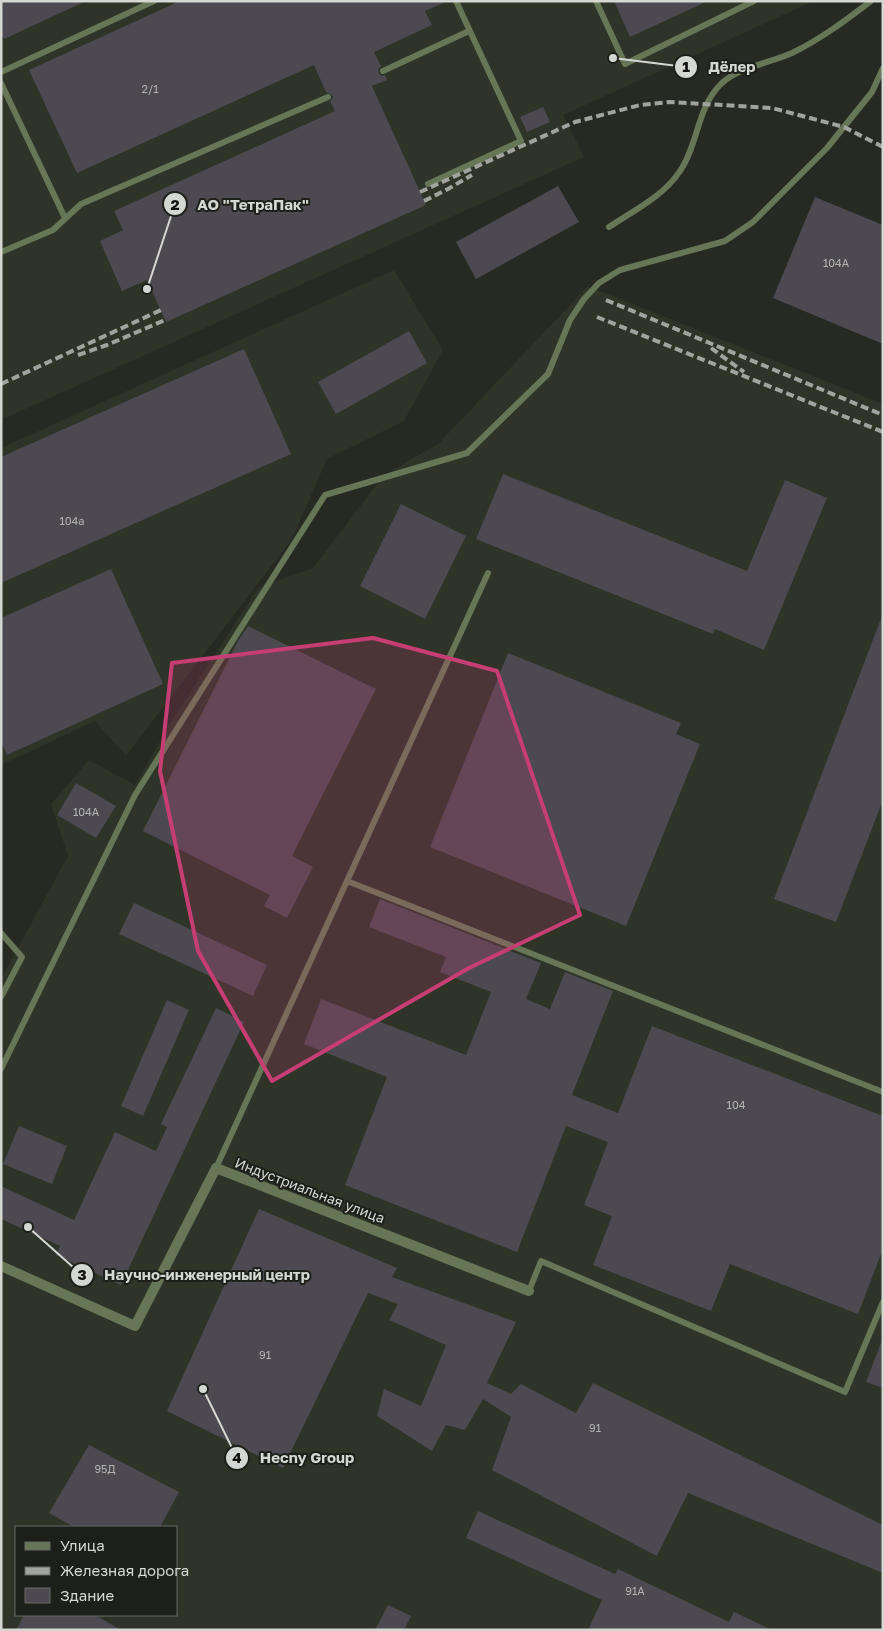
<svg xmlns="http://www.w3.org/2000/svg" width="884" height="1631" font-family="'Golos Text',sans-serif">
<rect width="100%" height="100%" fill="#262a23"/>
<g fill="#2e3428" fill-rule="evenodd">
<path d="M1,1H814L563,115L584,157L1,420Z"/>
<path d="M394,270L443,350L404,421L327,459L292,539L126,756L95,721L1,765V448Z"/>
<path d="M588,286L883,404V1630H1V979L68,856L51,804L89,760L135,785L174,717L259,587L313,568L383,476L439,443ZM16,1527H176V1615H16Z"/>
</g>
<g fill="#4c4951">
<path d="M1,1H86L4,39L1,34Z"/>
<path d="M180,1H448L425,11L432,25L374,52L381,66L378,70L379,74L382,76L385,75L387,80L372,86L426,205L166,322L147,280L122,291L100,241L123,230L114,211L335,111L330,101L333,98L332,95L326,92L314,65L77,173L29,70Z"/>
<path d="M614,1H708L630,37Z"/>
<path d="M543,107L550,122L527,132L520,117Z"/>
<path d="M558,186L579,222L476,279L456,242Z"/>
<path d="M815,197L883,225V344L773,298Z"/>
<path d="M409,331L427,363L336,414L318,382Z"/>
<path d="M244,349L291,454L1,583V457Z"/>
<path d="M503,474L747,571L785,480L827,498L764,650L715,629L713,634L476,539Z"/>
<path d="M401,504L466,536L425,619L360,586Z"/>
<path d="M111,569L163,684L7,755L1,741V618Z"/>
<path d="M882,616L883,800L836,922L774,899Z"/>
<path d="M248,626L376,689L292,856L313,867L287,918L264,906L270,895L143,831L238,641Z"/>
<path d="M508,653L681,723L676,734L700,744L626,926L430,847Z"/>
<path d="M76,783L116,806L96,838L57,815Z"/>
<path d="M380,899L541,963L526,999L550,1009L565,972L613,991L572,1095L618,1113L652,1026L883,1116V1249L858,1314L730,1264L711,1311L593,1265L612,1216L584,1205L608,1142L566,1126L517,1252L345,1185L387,1077L304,1044L321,999L466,1055L491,992L440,972L446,957L369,927Z"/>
<path d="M134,903L267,965L253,996L119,934Z"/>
<path d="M167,1000L189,1010L143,1116L121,1106Z"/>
<path d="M216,1008L244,1022L121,1285L56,1255L60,1246L1,1219V1186L74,1220L115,1132L156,1151L167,1127L161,1124Z"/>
<path d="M19,1126L67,1146L52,1184L3,1164Z"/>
<path d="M259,1209L397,1268L392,1277L516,1322L487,1383L511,1394L521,1384L576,1413L593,1383L883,1525V1573L688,1493L657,1556L492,1470L511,1417L483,1399L465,1430L446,1425L432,1451L377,1416L384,1389L421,1406L446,1345L389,1320L398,1304L368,1293L283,1468L167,1411Z"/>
<path d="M882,1340H883V1388L866,1382Z"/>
<path d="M89,1445L179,1492L160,1527H74L49,1513Z"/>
<path d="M478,1511L615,1574L618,1569L729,1622L734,1612L772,1630H588L602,1600L466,1538Z"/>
<path d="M388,1605L411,1616L404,1630H375Z"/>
<path d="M24,1615H95L121,1630H16Z"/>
</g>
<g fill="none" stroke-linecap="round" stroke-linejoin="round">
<g stroke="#667656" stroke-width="6">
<path d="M596,1L625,64L754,1"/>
<path d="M383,71L469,31"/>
<path d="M1,72L154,1"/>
<path d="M1,83L65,218"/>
<path d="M428,184L521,141L456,1"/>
<path d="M609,227C633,211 664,196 680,171C698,145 697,108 720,85C736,68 770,63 792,53C821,39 846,20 871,1"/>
<path d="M1,252L53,230L81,204L328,97"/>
<path d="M347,881L488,573"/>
<path d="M1,933L22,957L1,997"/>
<path d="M1,1069L135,795L325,495L467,453L548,374L570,320L584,299L599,283L620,270L725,241L753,222L827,148L872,92L883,68"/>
<path d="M216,1168L347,881L883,1092"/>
<path d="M529,1291L541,1261L845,1392L883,1302"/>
</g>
<path stroke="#667656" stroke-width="10" d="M1,1266L135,1326L216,1168L529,1291"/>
<g stroke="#a1a49e" stroke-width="4" stroke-dasharray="8 4" stroke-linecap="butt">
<path d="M420,192L575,122L640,105L670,102L772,108L844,127L883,147"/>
<path d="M424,201L448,189L472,175"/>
<path d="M606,300L883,415"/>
<path d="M597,317L883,432"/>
<path d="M711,348L744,372"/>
<path d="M78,355L107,345L165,320"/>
<path d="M1,384L161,310"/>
</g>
</g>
<path fill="#c63e73" fill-opacity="0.2" stroke="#c63e73" stroke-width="4" stroke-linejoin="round" d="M373,638L497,671L580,915L469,968L272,1081L198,951L160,771L172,663Z"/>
<g text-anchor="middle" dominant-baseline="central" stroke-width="4" stroke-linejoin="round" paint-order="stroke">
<g font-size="11" fill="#b2b4b2">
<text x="150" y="88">2/1</text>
<text x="836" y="262">104А</text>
<text x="72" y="520">104а</text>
<text x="86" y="811">104А</text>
<text x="736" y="1104">104</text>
<text x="265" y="1354">91</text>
<text x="595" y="1427">91</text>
<text x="105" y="1468">95Д</text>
<text x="635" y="1590">91А</text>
</g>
<g font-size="14" fill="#d4d7d2" stroke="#1d201a">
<text transform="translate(310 1190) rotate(21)">Индустриальная улица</text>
</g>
</g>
<path fill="none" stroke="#d4d7d2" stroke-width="2" d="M613 58L686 67M147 289L175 204M28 1227L82 1275M203 1389L237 1458"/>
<g fill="#d4d7d2" stroke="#1d201a" stroke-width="2">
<circle cx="613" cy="58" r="5"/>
<circle cx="147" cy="289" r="5"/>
<circle cx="28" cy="1227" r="5"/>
<circle cx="203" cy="1389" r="5"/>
<circle cx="686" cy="67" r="12"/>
<circle cx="175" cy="204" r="12"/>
<circle cx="82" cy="1275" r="12"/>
<circle cx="237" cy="1458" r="12"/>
</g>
<g font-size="15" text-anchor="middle" font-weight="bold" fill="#111">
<text x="686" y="72">1</text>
<text x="175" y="210">2</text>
<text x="82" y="1280">3</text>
<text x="237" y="1463">4</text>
</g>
<g font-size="15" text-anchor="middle" font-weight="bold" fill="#d4d7d2" stroke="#1d201a" stroke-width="4" stroke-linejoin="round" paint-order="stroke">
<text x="732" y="72">Дёлер</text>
<text x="253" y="210">АО "ТетраПак"</text>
<text x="207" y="1280">Научно-инженерный центр</text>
<text x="307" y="1463">Hecny Group</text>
</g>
<rect width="884" height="1631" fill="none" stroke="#d4d7d2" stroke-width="5"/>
<rect x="15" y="1526" width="162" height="90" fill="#1d201a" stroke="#666964"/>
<rect x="25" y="1542" width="25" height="8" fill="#667656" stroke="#666964"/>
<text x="60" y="1551" font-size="15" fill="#d4d7d2">Улица</text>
<rect x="25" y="1567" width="25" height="8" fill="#a1a49e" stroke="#666964"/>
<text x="60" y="1576" font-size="15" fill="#d4d7d2">Железная дорога</text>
<rect x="25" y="1588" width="25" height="15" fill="#4c4951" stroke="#666964"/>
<text x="60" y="1601" font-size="15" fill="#d4d7d2">Здание</text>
</svg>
